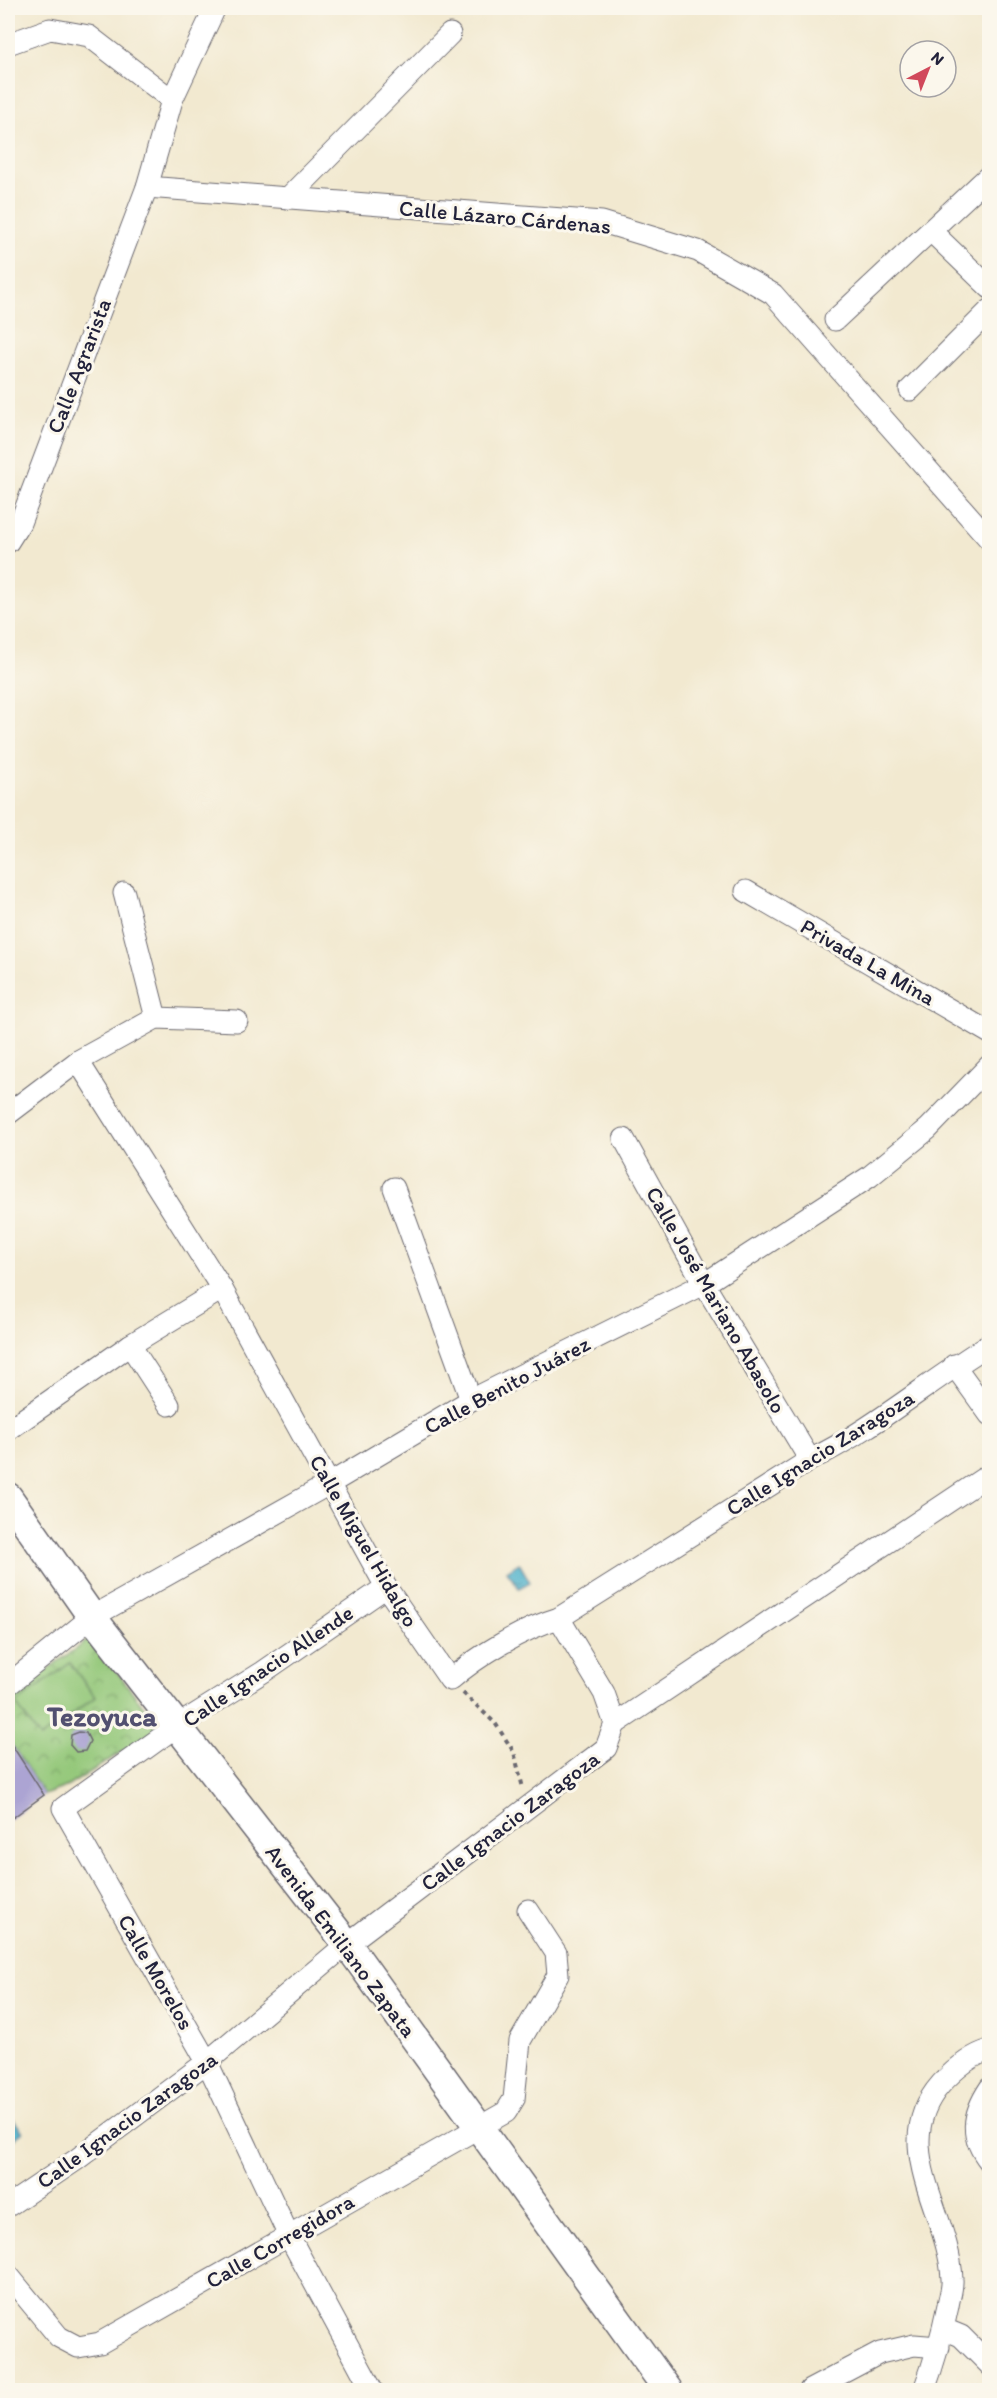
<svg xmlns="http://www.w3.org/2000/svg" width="997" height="2398" font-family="Itim,sans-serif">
<defs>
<pattern id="park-crowns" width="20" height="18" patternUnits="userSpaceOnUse" patternTransform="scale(1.5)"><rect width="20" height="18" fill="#94c87a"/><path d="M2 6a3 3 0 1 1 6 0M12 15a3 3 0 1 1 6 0" fill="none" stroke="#78a265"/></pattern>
<pattern id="water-ripples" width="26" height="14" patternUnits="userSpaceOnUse" patternTransform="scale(1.5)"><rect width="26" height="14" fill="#4bb0ca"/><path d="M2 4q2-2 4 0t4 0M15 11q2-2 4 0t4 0" fill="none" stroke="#3e8fa5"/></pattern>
</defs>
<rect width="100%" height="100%" fill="#fbf7ec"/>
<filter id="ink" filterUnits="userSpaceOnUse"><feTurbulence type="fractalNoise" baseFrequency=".0167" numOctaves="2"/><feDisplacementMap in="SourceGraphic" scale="12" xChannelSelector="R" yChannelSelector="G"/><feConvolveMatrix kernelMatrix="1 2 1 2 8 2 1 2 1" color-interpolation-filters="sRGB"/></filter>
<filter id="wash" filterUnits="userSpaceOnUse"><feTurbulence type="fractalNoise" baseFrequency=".008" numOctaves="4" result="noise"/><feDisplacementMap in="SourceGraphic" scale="24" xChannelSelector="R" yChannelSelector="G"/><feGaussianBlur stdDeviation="1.35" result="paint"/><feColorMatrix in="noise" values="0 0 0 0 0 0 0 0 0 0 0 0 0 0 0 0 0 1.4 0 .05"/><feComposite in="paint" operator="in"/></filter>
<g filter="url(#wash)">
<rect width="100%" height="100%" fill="#f2e9d0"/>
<path fill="url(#park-crowns)" stroke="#5b755a" stroke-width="1.5" d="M91,1638L160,1728L68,1786L44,1795L8,1739V1697Z"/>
<path fill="#94c87a" stroke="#5b755a" stroke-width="1.5" d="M70,1663L95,1697L40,1738L16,1704Z"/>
<g fill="url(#water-ripples)" stroke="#366982" stroke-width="1.5">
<path d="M519,1563L530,1582L519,1588L507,1571Z"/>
<path d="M12,2118L23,2132L8,2144V2122Z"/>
</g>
<g id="blocks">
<g fill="#aca4d3">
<path d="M79,1732L86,1733L90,1741L85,1751L76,1752L70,1745L71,1735Z"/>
<path d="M8,1739L44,1795L8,1821Z"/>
</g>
</g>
</g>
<g filter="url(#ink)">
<use href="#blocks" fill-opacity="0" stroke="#6b686f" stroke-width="1.5"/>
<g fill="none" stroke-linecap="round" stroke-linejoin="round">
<g stroke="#6b686f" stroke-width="23">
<g id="street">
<path d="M8,44L50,29L89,36L172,100"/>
<path d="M147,187L602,222L698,251L773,294L990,540"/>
<path d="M288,198L450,34"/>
<path d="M931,231L990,288"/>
<path d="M835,320L990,175"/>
<path d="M910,390L990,310"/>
<path d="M8,542L20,523L147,187L172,100L215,8"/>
<path d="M746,891L990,1033"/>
<path d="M124,893L156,1018"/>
<path d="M78,1061L222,1289L386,1587L450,1680C479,1655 522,1629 559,1618L810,1460C874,1429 929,1381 990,1344"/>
<path d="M8,1114L78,1061L156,1018L237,1021"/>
<path d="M624,1139L704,1284L810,1460"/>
<path d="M394,1188L471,1400"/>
<path d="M130,1345L169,1405"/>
<path d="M954,1365L990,1415"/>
<path d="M8,1430L130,1345L222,1289"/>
<path d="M8,1685L92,1617L329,1484L471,1400L704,1284L869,1177L928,1129L990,1065"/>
<path d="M615,1724L990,1474"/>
<path d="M990,2088C972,2115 969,2136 990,2162"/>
<path d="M8,2206L76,2160L207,2062L347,1944L606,1748L615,1724L604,1693L559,1618"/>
<path d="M8,2275L59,2337L78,2347L100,2343L506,2112L514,2099L520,2041L558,1975L556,1953L528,1910"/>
<path d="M944,2329L961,2336L990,2365"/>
<path d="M372,2390L289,2236L207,2062L63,1808L177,1726L263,1672L386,1587"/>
<path d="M810,2390L880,2353L914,2345L939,2347"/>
<path d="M924,2390C934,2363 942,2335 948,2306C949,2298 953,2288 952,2279C949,2212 887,2145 941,2084C954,2070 971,2055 990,2050"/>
</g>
</g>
<g stroke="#6b686f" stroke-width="31">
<path id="secondary" d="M8,1497L92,1617L347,1944L668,2390"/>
</g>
<path stroke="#6b686f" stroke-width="4" stroke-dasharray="4.5 4.5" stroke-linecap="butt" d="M463,1693L495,1723L514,1752L523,1788"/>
<use href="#street" stroke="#fff" stroke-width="21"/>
<use href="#secondary" stroke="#fff" stroke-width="28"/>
</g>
</g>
<g text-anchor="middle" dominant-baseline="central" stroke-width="6" stroke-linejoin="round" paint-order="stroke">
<g font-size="22" fill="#22223b" stroke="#fbf7ec">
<text transform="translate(505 217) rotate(5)">Calle Lázaro Cárdenas</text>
<text transform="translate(79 366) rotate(-69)">Calle Agrarista</text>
<text transform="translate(868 962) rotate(30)">Privada La Mina</text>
<text transform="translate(716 1300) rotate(60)">Calle José Mariano Abasolo</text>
<text transform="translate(507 1385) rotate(-28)">Calle Benito Juárez</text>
<text transform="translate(820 1453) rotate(-32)">Calle Ignacio Zaragoza</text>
<text transform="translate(364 1541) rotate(60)">Calle Miguel Hidalgo</text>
<text transform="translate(268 1666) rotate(-34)">Calle Ignacio Allende</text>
<text transform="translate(510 1821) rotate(-37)">Calle Ignacio Zaragoza</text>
<text transform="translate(341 1941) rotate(53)">Avenida Emiliano Zapata</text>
<text transform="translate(156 1972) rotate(60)">Calle Morelos</text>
<text transform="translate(127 2120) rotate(-36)">Calle Ignacio Zaragoza</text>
<text transform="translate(280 2241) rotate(-30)">Calle Corregidora</text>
</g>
<g font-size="28" font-weight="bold" fill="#525070" stroke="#fbf7ec">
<text x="102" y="1716">Tezoyuca</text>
</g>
</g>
<rect width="997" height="2398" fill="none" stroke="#fbf7ec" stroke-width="30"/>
<g transform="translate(928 69) rotate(42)"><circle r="28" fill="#fbf7ec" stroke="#a4a2a5" stroke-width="1.5"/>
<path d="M0-4.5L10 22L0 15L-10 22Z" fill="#d1495b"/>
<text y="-9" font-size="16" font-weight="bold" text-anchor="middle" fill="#22223b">N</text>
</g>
</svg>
